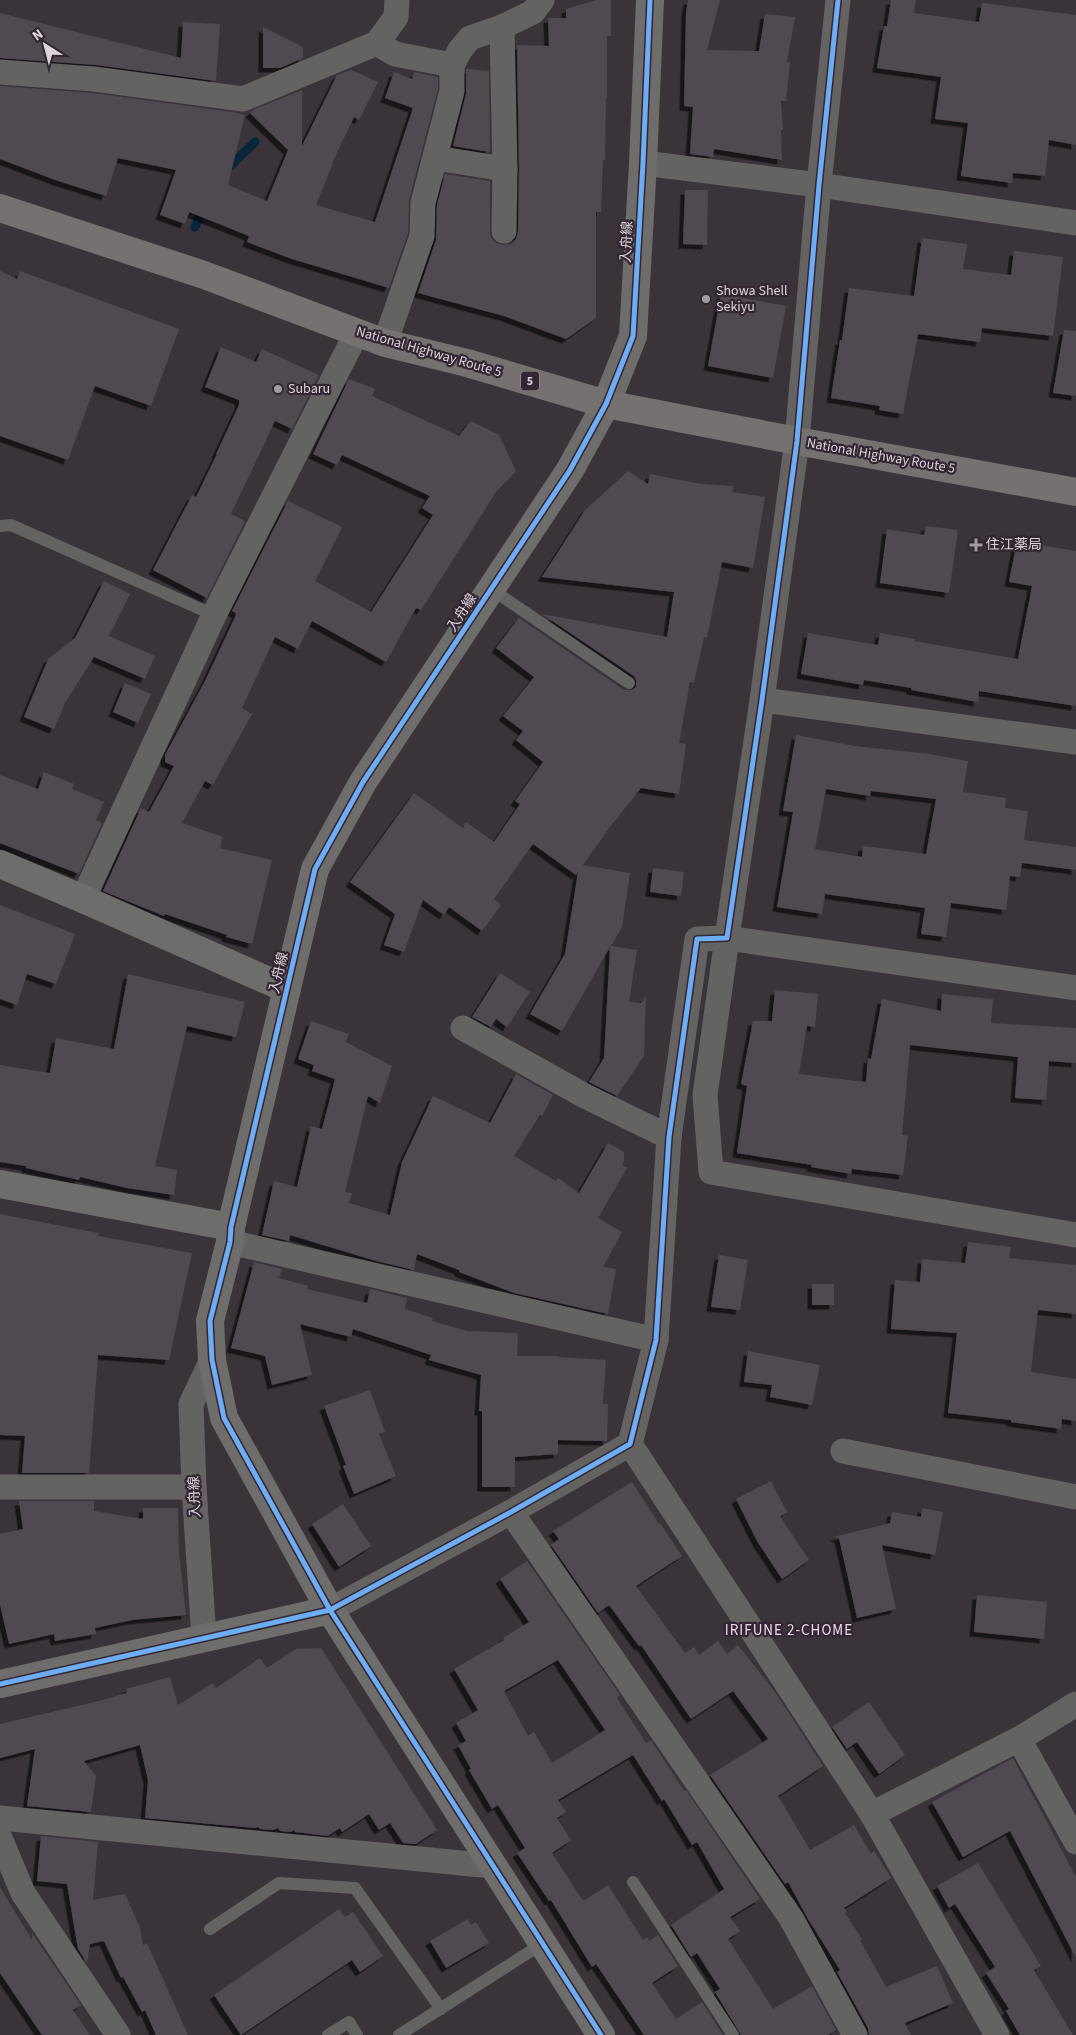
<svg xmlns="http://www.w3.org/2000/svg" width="1076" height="2035" font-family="'Source Sans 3','Noto Sans JP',sans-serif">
<defs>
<filter id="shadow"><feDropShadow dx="-4.5" dy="4.5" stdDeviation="0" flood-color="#0009"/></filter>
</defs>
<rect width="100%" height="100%" fill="#3a343a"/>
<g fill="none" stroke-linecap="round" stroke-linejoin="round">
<g stroke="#082639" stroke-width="9">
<path d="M226,170L255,142"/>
<path d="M195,227L204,206"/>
</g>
</g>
<g fill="#514851" fill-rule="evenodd" filter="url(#shadow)">
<path d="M597,0H611V36H607V98H606L605,160H603L601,212H596V318L566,339L504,316L418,293L436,240L437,205L445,174L490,181V231L491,238L496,243L503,245L511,244L516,239L518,231L519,169L517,45L549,46L548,18H566V9Z"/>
<path d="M688,0H720L707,50L759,51L765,14L795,17L787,62H790L786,101H781L783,130H781L782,160L714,149L713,157L690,154L693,107L684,106L686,12Z"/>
<path d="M891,0H916L914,13L979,22L982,3L1076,15V145L1049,140L1045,176L1013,173L1012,183L961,176L968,123L935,119L941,77L877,68L884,26H887Z"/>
<path d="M0,13L181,58L183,22L220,24L216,81L96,65L0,58Z"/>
<path d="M263,27L303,47V58L280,68H263Z"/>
<path d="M466,69L489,71L490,152L453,146L466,94Z"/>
<path d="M351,70L378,82L359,120L354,117L332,163H333L316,205L375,222L413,108L385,98L394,72L412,79L414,72L438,77V89L409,200L408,233L389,288L292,259L247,242L249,236L189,212L185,224L160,215L176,170L118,158L106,196L58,181L0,159V86L93,93L232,112L245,115L228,185L267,201L288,150L250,113L253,110L302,90V146L337,75Z"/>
<path d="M685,190H708L707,245L683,244Z"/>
<path d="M922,238L967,244L963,269L1011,275L1014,251L1063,257L1053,336L982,328L980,342L918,334L903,414L879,410L880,406L831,398L840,340H842L849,288L914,296Z"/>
<path d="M0,271L17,279L20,271L179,329L151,406L95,386L68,460L0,436Z"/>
<path d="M721,294L786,306L773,378L708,366Z"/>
<path d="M1064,330L1076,331V396L1053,393Z"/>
<path d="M221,347L256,362L262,349L319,375L292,429L275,421L231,514L245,521L207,598L153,570L192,495L196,497L217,454H216L239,405V400L205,387Z"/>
<path d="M349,379L375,389L372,396L459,436L471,421L499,435L516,471L496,492L421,610L416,608L386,662L312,621L298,649L275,637L242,708L252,714L213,785L205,781L182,823L223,837L220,848L272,860L252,944L226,937L227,935L165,914L164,916L103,891L141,808L149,812L174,766L165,762V755L205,681L235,617L236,613L232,611L288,501L342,527L315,581L371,612L433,515L422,508L430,496L342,455L337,465L313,454Z"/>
<path d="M628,471L648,484L650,474L701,484L733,486L732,492L765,497L753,568L722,562L707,638L704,637L694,683L690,682L679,743L686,744L679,794L641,788L610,827L583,865L630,873L622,927L611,946L637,950L629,1002L641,1003L646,996L644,1056L617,1096L589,1082L604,1058L610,947L562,1031L530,1014L565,954L578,872L576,875L533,844L494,899L501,905L482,931L449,907L444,915L423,900L404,952L384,945L395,914L350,882L414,793L463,828L466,822L494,842L520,804L515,801L543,762L516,740L523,731L503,716L534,677L496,648L519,618L624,690H632L636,687V680L634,676L542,614L667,637L674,592L542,577L585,510Z"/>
<path d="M926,526L958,530L949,593L880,583L887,529L924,535Z"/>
<path d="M1017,541L1076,551V706L979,691L978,702L911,690V688L864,680L863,685L801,674L808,633L878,645L880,633L915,639L914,641L1018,659L1032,586L1009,582Z"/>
<path d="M104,581L130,594L109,636L155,656L145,679L94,657L65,703L54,729L24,717L48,659L75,638Z"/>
<path d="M125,683L151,694L138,723L113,712Z"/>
<path d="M796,735L855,746L929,754L968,761L963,792L1006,798L1005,808L1028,811L1024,840L1076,847V870L1022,863L1020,877L1010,876L1006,910L951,903L946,937L921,934L925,908L825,894L822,914L777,907L793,812L783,811ZM826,789L870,796L871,791L936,799L926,854L863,846L862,857L815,849Z"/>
<path d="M44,772L74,784L72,789L104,802L96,820L102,823L79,874L0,843V775L38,789Z"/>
<path d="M653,868L684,872L681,896L650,892Z"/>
<path d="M0,905L75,934L56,984L27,974L17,1005L0,999Z"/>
<path d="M500,973L530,992L507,1027L496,1019L491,1027L472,1017Z"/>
<path d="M128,974L245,1002L236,1037L187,1026L155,1166L177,1170L174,1195L127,1188L80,1177L79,1180L26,1168V1166L0,1162V1065L50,1073L56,1038L114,1049Z"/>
<path d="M775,990L818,994L815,1027L807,1026L799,1074L866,1082L868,1058L871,1059L882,999L941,1011L942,994L993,999L991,1023L1076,1028V1063L1049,1061L1046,1100L1015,1098L1018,1057L910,1045L902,1135L908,1136L903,1175L852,1169L851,1174L811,1167L812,1165L737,1153L747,1086L741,1084L753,1021H772Z"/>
<path d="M311,1021L349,1034L346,1042L392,1066L380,1103L368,1096L345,1192L352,1193L349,1203L390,1215L402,1162L433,1096L490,1123L516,1074L553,1095L542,1116L540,1115L514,1156L556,1181L558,1178L579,1193L608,1143L624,1152V1161L622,1165L627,1168L598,1218L622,1232L603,1267L616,1269L608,1314L514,1293L459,1272V1270L417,1254L414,1270L376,1261L290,1235L289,1241L262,1235L274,1181L297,1187L311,1126L322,1129L335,1079L312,1071L314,1065L298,1059Z"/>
<path d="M0,1214L98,1233V1236L192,1253L169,1360L98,1355L89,1473H22L25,1436L0,1435Z"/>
<path d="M968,1242L1011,1247L1009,1258L1076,1265V1314L1038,1310L1031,1372L1076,1379V1421L1062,1419L1061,1429L1011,1422V1420L948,1413L957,1333L891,1329L895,1280L920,1282L922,1259L965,1263Z"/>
<path d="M719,1255L748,1260L740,1310L711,1307Z"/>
<path d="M254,1262L282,1269L279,1278L308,1286L307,1289L367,1303L370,1289L407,1298L405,1309L433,1318L432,1321L467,1331L518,1333L517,1356H559V1357L606,1360L603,1404H608L607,1441L558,1440V1454L515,1457V1487H482V1411H479L481,1375L429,1360L431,1355L353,1329L351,1337L300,1324L312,1375L272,1385L265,1356L231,1348Z"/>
<rect x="812" y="1284" width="22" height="21"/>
<path d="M748,1351L820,1365L812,1405L770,1397L772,1385L744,1382Z"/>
<path d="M370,1390L385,1432L379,1434L396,1476L354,1494L343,1466L346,1465L324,1406Z"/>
<path d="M771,1481L787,1512L780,1516L809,1560L782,1579L757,1541L736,1499Z"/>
<path d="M632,1482L659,1524L660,1523L682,1556L636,1586L685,1653L694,1647L699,1655L718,1641L727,1654L738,1645L775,1692L798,1727L823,1766L778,1796L810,1850L854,1825L871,1854L874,1851L891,1878L844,1908L847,1912L845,1913L862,1939L860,1940L886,1987L937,1966L953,2003L905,2023L911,2035H869L868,2028L837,1972L840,1970L808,1919L788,1882L785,1884L710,1775L768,1739L733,1691L691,1719L641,1645L639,1646L609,1605L598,1613L551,1545L559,1539L553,1531Z"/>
<path d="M19,1501H94V1511L143,1519V1508H178L179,1552L186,1615L132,1620L95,1628L96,1634L55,1641L54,1634L9,1644L0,1604V1534L23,1529Z"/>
<path d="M343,1504L371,1546L339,1567L312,1524Z"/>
<path d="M922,1508L943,1512L935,1555L882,1545L896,1609L857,1618L839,1538L833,1537L890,1523L892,1512L921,1517Z"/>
<path d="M527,1561L620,1695L617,1698L646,1743L651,1740L684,1791L686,1790L760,1899L730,1917L740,1931L728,1939L773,2009L812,1986L836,2030L828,2035H741L715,1992L720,1989L697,1953L691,1957L671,1925L724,1889L697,1842L692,1845L664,1799L662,1801L633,1755L558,1800L566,1812L557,1818L571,1840L552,1853L583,1901L608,1885L643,1940L647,1937L649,1941L658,1935L678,1966L652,1983L676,2019L702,2002L723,2035H644L596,1964L592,1967L551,1900L549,1901L517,1853L525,1848L498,1805L492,1809L469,1770L471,1769L458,1745L466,1741L456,1723L478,1710L454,1669L504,1640L503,1638L529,1622L500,1579ZM558,1660L605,1730L552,1763L534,1732L528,1736L504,1691Z"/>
<path d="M977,1595L1047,1602L1044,1639L974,1632Z"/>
<path d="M321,1648L437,1830L416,1844L403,1843L390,1823L379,1830L369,1814L342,1832L340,1828L328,1836L295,1832L294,1830L291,1832L280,1831L278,1828L273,1830L260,1829L258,1827L255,1828L145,1818L148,1780L140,1745L84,1761L96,1776L91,1812L27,1806L35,1749L0,1758V1724L99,1701L127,1693L126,1689L170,1677L178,1705L213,1683L216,1688L260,1658L267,1668L296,1649Z"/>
<path d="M869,1702L905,1755L879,1774L857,1742L847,1749L832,1727Z"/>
<path d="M1013,1758L1076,1877V1958L1010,1831L963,1857L932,1802Z"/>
<path d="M41,1836L98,1842L93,1900L125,1894L140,1928L143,1945L147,1943L188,2035H156L145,2010L142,2012L123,1977L121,1978L104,1941L90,1944L87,1963L78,1949L67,1884L37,1881Z"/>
<path d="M978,1863L1041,1966L1034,1970L1073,2035H1020L1006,2011L1009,2009L986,1973L995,1967L955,1904L949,1908L937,1886Z"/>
<path d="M0,1887L32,1940V1933L81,2005L73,2010L90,2035H42L0,1973Z"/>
<path d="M339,1909L345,1917L353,1912L383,1956L360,1972L352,1960L241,2035L214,1995Z"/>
<path d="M468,1919L471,1925L476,1922L489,1943L446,1968L430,1941Z"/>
</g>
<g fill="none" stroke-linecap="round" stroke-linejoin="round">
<g stroke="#646362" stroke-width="12">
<path d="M0,526L11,525L214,615"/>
<path d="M491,589L629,683"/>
<path d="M633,1882L733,2035"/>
<path d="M210,1929L279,1883L355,1888L441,2009"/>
<path d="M328,2035L349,2022L357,2035"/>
<path d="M399,2035L542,1944"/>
</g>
<g stroke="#646362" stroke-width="25">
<path d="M502,27L505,169L504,231"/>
<path d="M377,43L395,54L452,65"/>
<path d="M0,72L94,79L243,99L377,43L396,17L397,0"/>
<path d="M435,158L505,169"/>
<path d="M643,163L819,185L1076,223"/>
<path d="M385,343L422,236L423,203L452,91V65L460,50L470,38L502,27L533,12L542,0"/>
<path d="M762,700L1076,742"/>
<path d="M83,899L214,615L357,332"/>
<path d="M1076,988L727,938L705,1095L711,1172L1076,1235"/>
<path d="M463,1028L585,1096L669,1137"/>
<path d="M230,1242L656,1340"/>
<path d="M630,1444L872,1814L997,2035"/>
<path d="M843,1451L1076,1497"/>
<path d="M0,1487H194"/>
<path d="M511,1512L791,1918L855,2035"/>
<path d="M330,1610L511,1512L630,1444L656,1340L669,1137L697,939L727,938L762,700L797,441L819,185L838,0"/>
<path d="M204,1638L194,1487L191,1404L212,1360"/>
<path d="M1019,1739L1076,1842"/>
<path d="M872,1814L1019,1739L1076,1704"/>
<path d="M0,1818L492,1866"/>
<path d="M0,1838L23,1893L118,2035"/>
</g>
<g stroke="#6f6d6b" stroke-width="28">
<path d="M0,864L83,899L287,989"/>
<path d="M0,1184L231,1227"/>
<path d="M0,1684L330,1610"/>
<path d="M601,2035L330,1610L224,1418L212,1360L210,1321L230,1242L231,1227L315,869L363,782L570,470L606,404L633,336L643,163L650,0"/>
</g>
<path stroke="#747170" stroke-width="28" d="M0,208L204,275L385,343L467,363L606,404L797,441L1076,492"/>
<g stroke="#332633" stroke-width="8">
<g id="cycleway">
<path d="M0,1684L330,1610L511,1512L630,1444L656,1340L669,1137L697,939L727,938L762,700L797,441L819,185L838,0"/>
<path d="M601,2035L330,1610L224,1418L212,1360L210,1321L230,1242L231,1227L315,869L363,782L570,470L606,404L633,336L643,163L650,0"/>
</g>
</g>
<use href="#cycleway" stroke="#6dadf4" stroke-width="5"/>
</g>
<g fill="#a39ba3" stroke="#332633" stroke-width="2">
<circle cx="706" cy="299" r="5"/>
<circle cx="278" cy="389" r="5"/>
<path d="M973.5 537.5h5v5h5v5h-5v5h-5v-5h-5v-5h5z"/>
</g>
<g text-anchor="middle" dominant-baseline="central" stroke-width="4.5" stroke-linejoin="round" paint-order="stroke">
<rect fill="#332633" stroke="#a99fa9" stroke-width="1" x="521" y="371.5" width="18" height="19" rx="4"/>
<g font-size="12" font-weight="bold" fill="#dcd3db">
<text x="530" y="381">5</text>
</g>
<g font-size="14" fill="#dcd3db" stroke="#332633">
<text transform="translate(627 242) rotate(-87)">入舟線</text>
<text transform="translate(429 352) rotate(16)">National Highway Route 5</text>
<text transform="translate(881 456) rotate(10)">National Highway Route 5</text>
<text transform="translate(462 613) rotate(-57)">入舟線</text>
<text transform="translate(279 973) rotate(-77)">入舟線</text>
<text transform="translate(195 1497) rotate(-93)">入舟線</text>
</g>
<g font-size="14" fill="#dcd3db" stroke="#332633" text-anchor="start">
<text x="716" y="291">Showa Shell<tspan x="716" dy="16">Sekiyu</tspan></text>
<text x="288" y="389">Subaru</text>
<text x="986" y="545">住江薬局</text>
</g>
<g font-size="15" letter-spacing="1" fill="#ecdaeb" stroke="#332633">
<text x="789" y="1630">IRIFUNE 2-CHOME</text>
</g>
</g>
<g transform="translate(45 45) rotate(324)" stroke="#332633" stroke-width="4" paint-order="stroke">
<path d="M0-4L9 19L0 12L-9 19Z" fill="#dcd3db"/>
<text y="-8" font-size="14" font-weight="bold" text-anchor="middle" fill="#dcd3db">N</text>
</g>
</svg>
